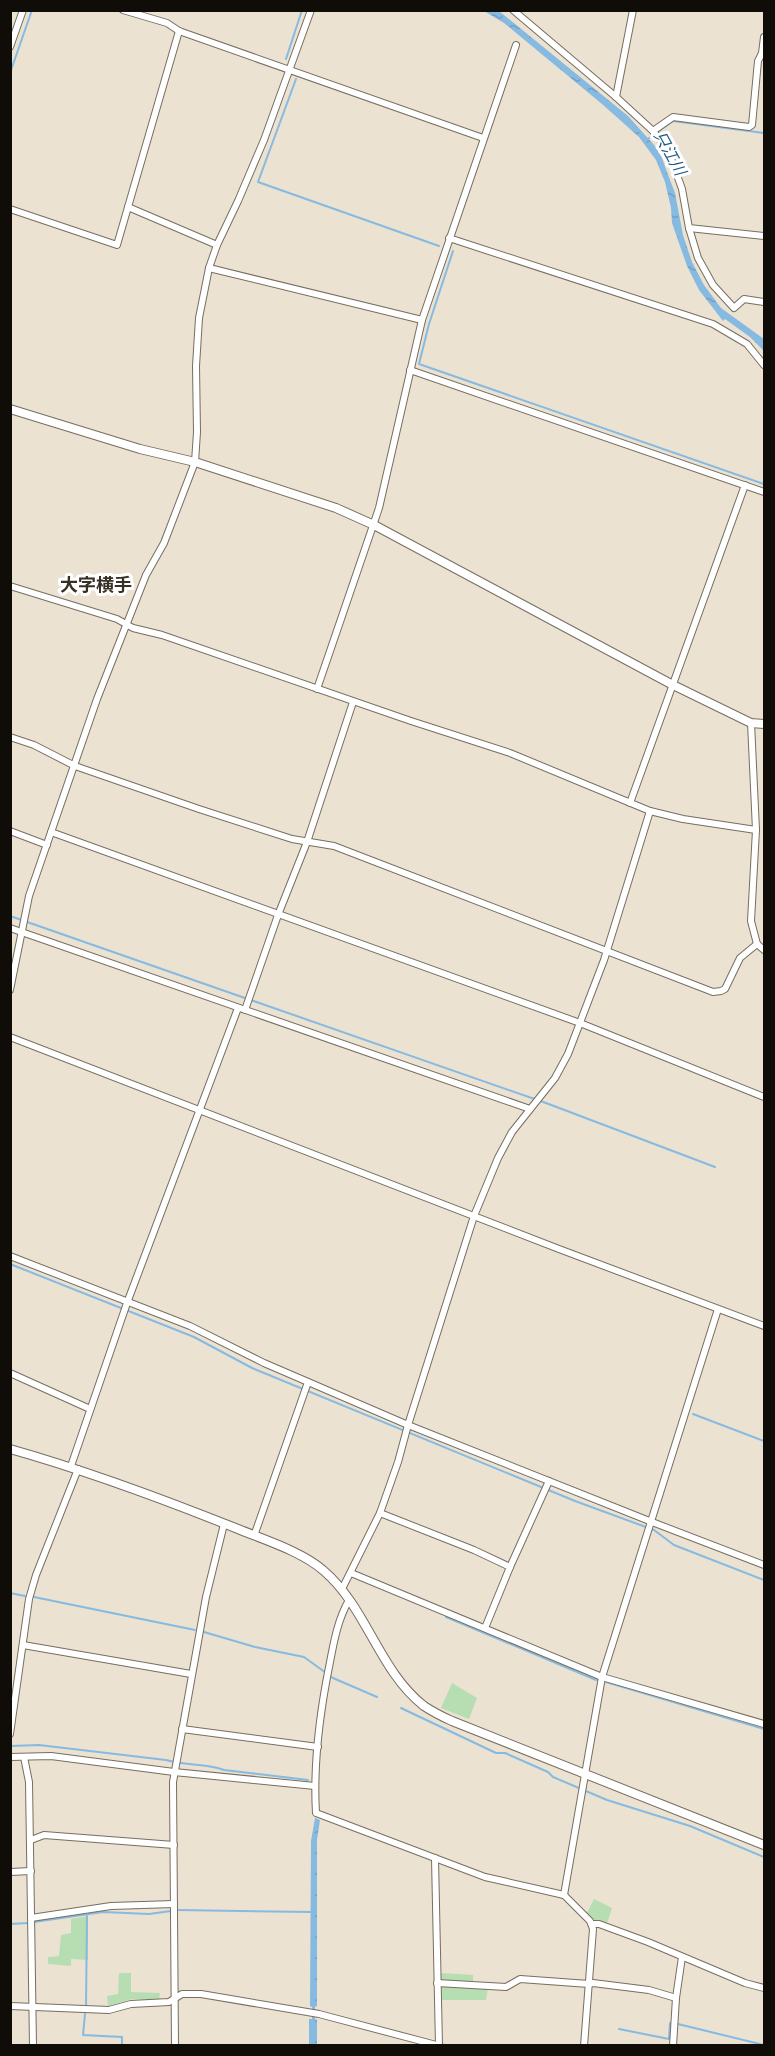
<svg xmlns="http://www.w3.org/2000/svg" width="775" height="2056" font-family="Poppins,'Noto Sans JP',sans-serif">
<defs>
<pattern id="water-ripples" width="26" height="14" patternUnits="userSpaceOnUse" patternTransform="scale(1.5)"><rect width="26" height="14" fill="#86bae1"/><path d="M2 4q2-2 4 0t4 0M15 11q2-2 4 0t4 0" fill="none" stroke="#739fc0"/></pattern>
</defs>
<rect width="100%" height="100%" fill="#ebe2d2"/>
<g fill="#b7ddb2">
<path d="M452,1683L477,1698L469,1719L441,1708Z"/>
<path d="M594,1899L612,1908L607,1923L594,1920L587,1913Z"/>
<path d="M88,1916V1960L71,1959V1966L48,1964V1957L59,1956L61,1935L71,1933V1919Z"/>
<path d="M119,1973H131V1992L160,1993L159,1999H132L108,2006L107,1996L118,1994Z"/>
<path d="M441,1973L473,1975V1986L488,1988L486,2000H442Z"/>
</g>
<g fill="url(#water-ripples)">
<path d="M484,11H499L628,116L654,145L662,158L670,180L675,193L683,235L692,262L704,285L721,308L764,339V351L750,337L725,319L723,321L699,290L687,266L672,223L671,208L665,182L656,160L639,137L602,104L504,23Z"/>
<path d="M315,1818L320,1820L317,1840V2006L315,2007V2019L317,2020V2045H309V2019H312V2007L310,2006L311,1841Z"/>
</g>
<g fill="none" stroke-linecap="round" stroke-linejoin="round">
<g stroke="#86bae1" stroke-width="2">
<path d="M286,59L302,10"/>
<path d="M10,73L32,10"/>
<path d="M296,79L258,182L439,246"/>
<path d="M648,139L673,121L764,133"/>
<path d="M453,251L429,324L419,364L764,484"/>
<path d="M10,916L546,1103L715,1167"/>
<path d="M10,1264L194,1337L252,1368L575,1501L654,1530L674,1545L764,1580"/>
<path d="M693,1414L764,1441"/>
<path d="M10,1593L25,1596"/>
<path d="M34,1597L195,1630"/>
<path d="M446,1617L596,1680"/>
<path d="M204,1632L255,1647L304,1657L333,1678L377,1697"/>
<path d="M606,1682L764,1729"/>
<path d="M401,1708L496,1753H505L548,1772L553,1777L607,1800L690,1826L764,1857"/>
<path d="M10,1746L39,1745L166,1760C185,1766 206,1763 224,1770L308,1780"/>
<path d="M177,1910L312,1912"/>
<path d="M34,1922L103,1912L149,1914L171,1911"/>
<path d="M10,1924L28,1923"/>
<path d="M86,2006L87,1916"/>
<path d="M85,2014L83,2035L122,2037V2046"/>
<path d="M678,2024L764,2045"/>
<path d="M619,2029L669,2039L670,2023"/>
</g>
<g stroke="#766e60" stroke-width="8">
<g id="street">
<path d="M123,10L167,23L179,31L483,138"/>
<path d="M513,10L616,97L653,131L668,150L682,189L689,228L698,258L713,285L734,308L744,299L764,302"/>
<path d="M10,47L23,10"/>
<path d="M616,97L633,10"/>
<path d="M653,131L673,117L749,127L752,125L758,61L762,53L764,37"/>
<path d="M128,207L217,245"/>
<path d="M10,209L117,245L179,31"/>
<path d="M689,228L764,236"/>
<path d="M449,238L713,324L747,344L764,365"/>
<path d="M209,268L422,320"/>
<path d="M410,370L764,492"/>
<path d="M10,586L117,619L133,628L162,635L411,721L510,753L650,811L683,819L756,830"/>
<path d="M317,689L379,508L422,320L516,45"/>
<path d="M751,723L756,830L751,921L757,944L764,950"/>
<path d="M10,737L34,745L75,766L199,809L292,839L334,846L713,992L721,991L725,989L740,958L757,944"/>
<path d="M630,803L745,485"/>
<path d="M10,831L47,845"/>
<path d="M51,832L580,1023L764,1097"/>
<path d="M10,928L530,1109"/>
<path d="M10,990L29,896L97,699L146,575L164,543L195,462L197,432L196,366L199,318L209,268L217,245L238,201L264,140L311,10"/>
<path d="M245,1010L278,915L307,842L353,702"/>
<path d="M10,1037L559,1249L764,1326"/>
<path d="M10,1256L190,1326L264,1363L408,1425L652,1522L764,1565"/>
<path d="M10,1373L90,1409"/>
<path d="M71,1466L127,1303L238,1008"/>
<path d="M380,1513L474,1550L510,1567L485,1628"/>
<path d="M254,1536L308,1382"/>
<path d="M510,1567L549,1481"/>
<path d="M351,1573L602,1677L764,1724"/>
<path d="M342,1589L380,1513L398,1462L408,1425L474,1216L498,1158L512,1132L555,1078L568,1054L604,960L650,811"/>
<path d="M349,1600C338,1619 334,1641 330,1662C320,1711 313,1763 316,1813L485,1877L564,1895L590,1921L593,1929L584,2046"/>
<path d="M23,1645L191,1674"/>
<path d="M182,1729L318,1747"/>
<path d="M10,1734L29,1599L36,1575L78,1469"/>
<path d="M10,1757L51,1756L174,1772L315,1786"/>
<path d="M24,1757L29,1782L33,2046"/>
<path d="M31,1840L44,1835L174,1845"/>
<path d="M435,1858L439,2046"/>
<path d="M10,1872L31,1871"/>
<path d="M564,1895L602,1677L718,1309"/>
<path d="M31,1918L111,1906L174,1904"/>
<path d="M592,1924H599L648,1942L745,1983L764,1988"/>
<path d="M437,1983L506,1987L520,1979L589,1984L593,1983L649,1990L676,1998"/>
<path d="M10,2006L109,2010L131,2004L169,2002L182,1994H201L319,2014L440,2046"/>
<path d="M175,2046L173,1782L206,1597L224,1524"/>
<path d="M673,2046L676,1998L682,1957"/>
</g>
</g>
<g stroke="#766e60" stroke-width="10">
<g id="secondary">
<path d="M10,409L140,449L195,462L336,508L374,525L673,685L751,723L764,724"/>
<path d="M10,1449C88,1471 163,1499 238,1529C265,1540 303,1552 324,1571C367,1608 379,1671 424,1706C433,1712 443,1717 452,1721L764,1845"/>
</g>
</g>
<use href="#street" stroke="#fff" stroke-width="6"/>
<use href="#secondary" stroke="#fff" stroke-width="8"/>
</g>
<g text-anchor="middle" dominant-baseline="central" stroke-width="6" stroke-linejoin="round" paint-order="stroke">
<g font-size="16" font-style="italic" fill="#1f5a80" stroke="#fff">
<text transform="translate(670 153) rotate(61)">只江川</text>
</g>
<g font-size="18" font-weight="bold" fill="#373024" stroke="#fff">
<text x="96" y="584">大字横手</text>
</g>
</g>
<rect width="775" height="2056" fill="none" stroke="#100d08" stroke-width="24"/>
</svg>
